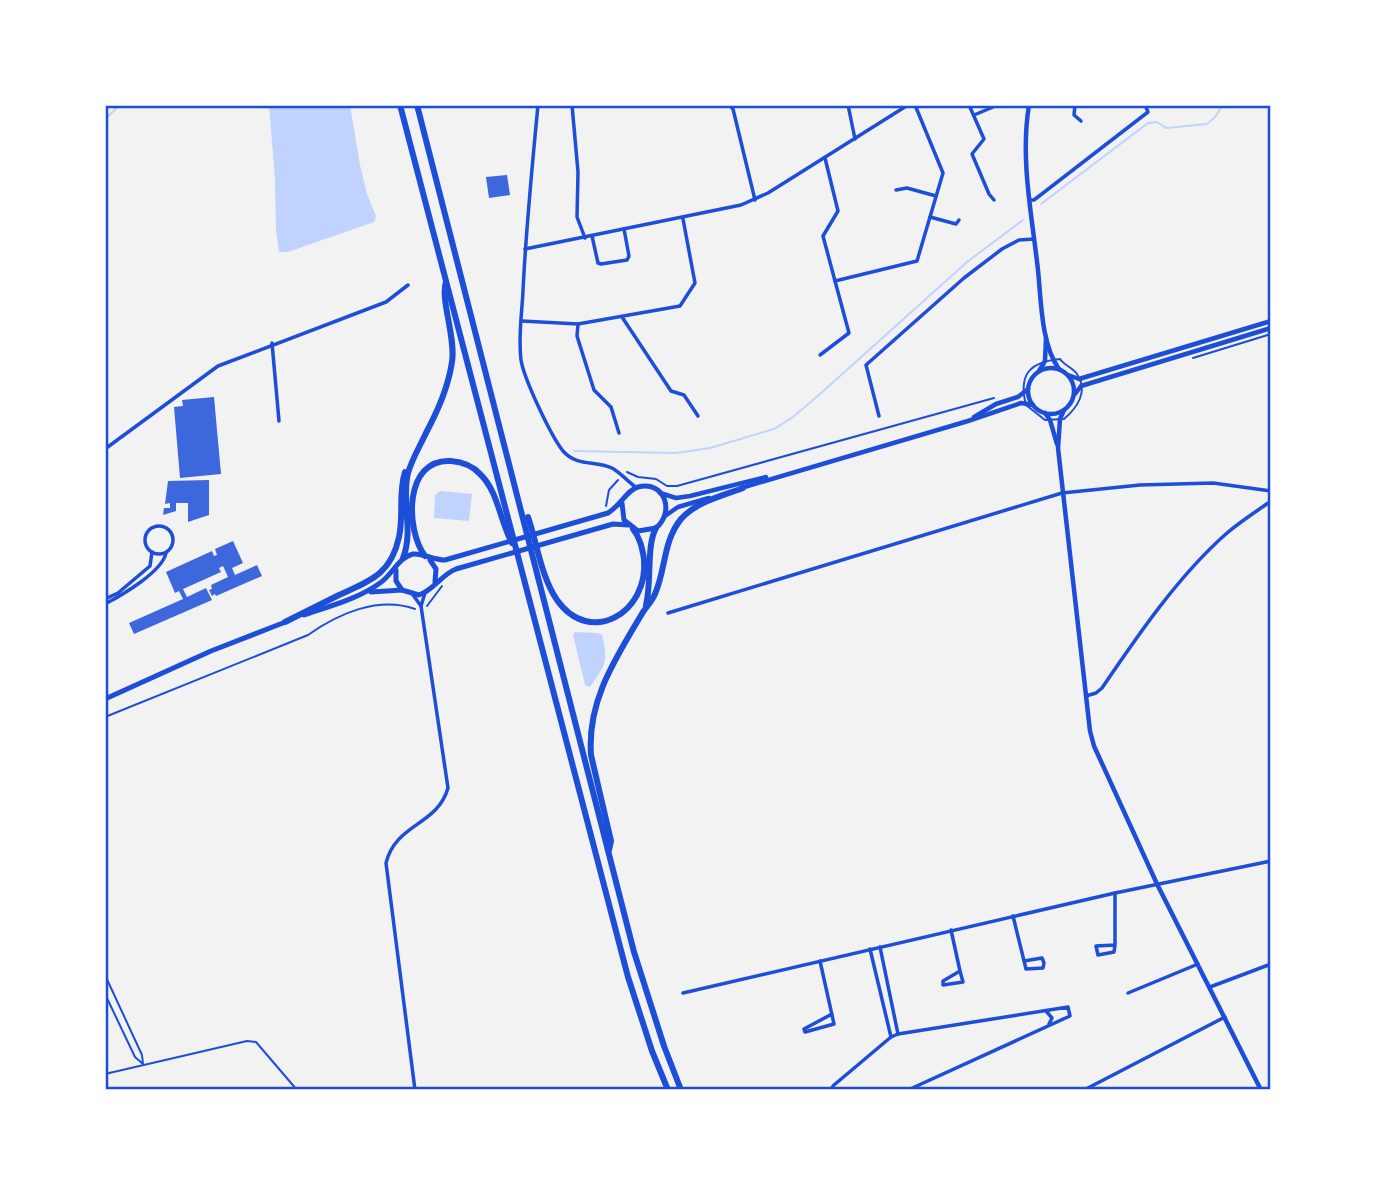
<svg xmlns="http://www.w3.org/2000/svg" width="1376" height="1195" font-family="Inter,sans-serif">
<rect width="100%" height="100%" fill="#f2f2f2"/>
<g fill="#bfd3fe">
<path d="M269,105H350L360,165L367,194L376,216L374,222L288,252H279L276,230L275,179Z"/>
<path d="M440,491L472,494L469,521L434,518L435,495Z"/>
<path d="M575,632L598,633L602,635C609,662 605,665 590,687L585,685L573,635Z"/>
</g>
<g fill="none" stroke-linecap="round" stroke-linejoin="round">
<g stroke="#bfd3fe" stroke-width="2">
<path d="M105,119L120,105"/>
<path d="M1041,204L1148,123L1157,122L1166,128L1207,124L1215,117L1223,105"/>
<path d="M574,451L676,453L710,448L774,429L793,417L820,394L967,262L1023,220"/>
</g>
</g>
<g fill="#3d67dc">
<path d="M507,175L510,195L489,198L486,177Z"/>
<path d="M214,397L221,474L180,478L174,407L183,406L182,400Z"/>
<path d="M209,480V515L188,522V503H176V511L163,515L164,508H170V503L165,504L168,481Z"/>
<path d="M233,541L243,563L232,568L235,575L257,565L262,576L216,596L215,594L212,596L209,590L212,589L211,585L228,577L223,566L219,568L221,572L183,589L187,597L206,588L212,600L134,634L129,623L183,599L179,591L175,593L166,572L212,551L214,556L217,555L215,549Z"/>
</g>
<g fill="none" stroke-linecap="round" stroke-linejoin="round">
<g stroke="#1d4ed8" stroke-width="2">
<path d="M1193,358L1271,334"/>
<path d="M1060,359C1064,365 1073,368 1077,374C1089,391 1077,408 1064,419L1045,420L1026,405C1018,374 1030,362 1060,359Z"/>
<path d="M627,472L638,477L656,479L667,486H677L994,398"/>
<path d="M606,506L609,490L618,480"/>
<path d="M427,606L442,586"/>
<path d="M105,717L308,635C339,613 379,596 415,609"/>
</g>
<g stroke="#1d4ed8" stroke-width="2">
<path d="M105,975L142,1055L143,1064L135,1057L105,994"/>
<path d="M105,1074L247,1041L256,1042L297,1090"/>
</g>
<g stroke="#1d4ed8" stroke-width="3.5">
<path d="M538,105C532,167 526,228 523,291C522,313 518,337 521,360C524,379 551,436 563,451C577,467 595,460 612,468C621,473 628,482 637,488"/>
<path d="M572,105L578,172L577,217L585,238"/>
<path d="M729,105L733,109L755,200"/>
<path d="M848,105L855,139"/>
<path d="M969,105L984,139L972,154L989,194L994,200"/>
<path d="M1075,105L1074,115L1081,121"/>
<path d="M974,115L998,105"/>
<path d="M825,158L838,211L823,236L835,281L917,261L943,173L915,105"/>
<path d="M896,190L907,188L936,196"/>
<path d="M1030,200H1034L1148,112L1145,105"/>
<path d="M930,217L956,224L959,220"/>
<path d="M592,236L598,263L601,264L627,260L629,256L624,229"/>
<path d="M525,249L741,205L768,193L908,105"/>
<path d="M622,317L671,391L684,395L698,416"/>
<path d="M522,321L578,324L680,306L695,283L683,219"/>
<path d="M578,324L577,336L594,390L611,407L619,433"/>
<path d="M272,343L279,421"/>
<path d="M820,355L849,333L835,281"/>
<path d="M879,416L866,365L964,278L1002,249L1019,240L1034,239"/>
<path d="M105,449L218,366L386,302L408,285"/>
<circle cx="159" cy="540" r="14"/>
<path d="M413,595L421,606"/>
<path d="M105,599L118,593L150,566L152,552"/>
<path d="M105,604C122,595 162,572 166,553"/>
<path d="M668,613L1062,493L1140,485L1213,483L1271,491"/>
<path d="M1086,696L1096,693L1102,688C1138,635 1179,575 1227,533C1241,521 1257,511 1271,501"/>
<path d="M1013,916L1026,969L1043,968L1044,963L1042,958L1024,961"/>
<path d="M951,930L960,971L943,981V985L963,982L960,971"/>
<path d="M1115,945L1096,946L1098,955L1114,952L1115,945V893"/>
<path d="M880,947L898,1034"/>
<path d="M870,949L891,1037"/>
<path d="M820,961L834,1024L805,1032L804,1029L832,1014"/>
<path d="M1210,987L1271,964"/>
<path d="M683,993L1115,893L1271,861"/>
<path d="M1128,993L1198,964"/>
<path d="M1046,1011L1052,1018L1049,1024"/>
<path d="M415,1090L386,863C396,823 437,826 448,788L421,606L425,593"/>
<path d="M830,1090L834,1085L891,1037L898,1034L1068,1007L1070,1016L908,1090"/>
<path d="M1084,1090L1225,1017"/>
</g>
<g stroke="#1d4ed8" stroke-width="4.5">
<path d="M1029,105C1020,159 1032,216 1038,270C1041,299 1041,345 1059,369"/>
<path d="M1039,371L1045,361L1046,338"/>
</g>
<g stroke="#1d4ed8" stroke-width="4.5">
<circle cx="1051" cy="391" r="23"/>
<path d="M1068,375L1079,379L1271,321"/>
<path d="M1075,394L1081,386L1271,328"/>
<path d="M1064,410L1060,419L1058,448L1090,731L1094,746L1157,884L1261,1090"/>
<path d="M1045,413L1050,420L1057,444"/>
<path d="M974,417L996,404L1018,397L1028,389"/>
<path d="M741,488L968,421L1021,403L1033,405"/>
<path d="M660,493L676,498L690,496L766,477"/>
<path d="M665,516L678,507L709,498"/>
</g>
<g stroke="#1d4ed8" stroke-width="5">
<path d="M430,560L436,569L435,582"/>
<path d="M396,570V581L402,590L419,595C434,590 441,575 456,569L613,524L628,525"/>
<path d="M371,592L402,590"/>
<path d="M304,615C330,606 358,599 380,583C392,575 399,557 413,554C423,553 433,560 445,560L608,513C621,505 627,490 638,487C665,480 675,512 656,528L638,531L624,520L622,503"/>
<path d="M105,699L211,651L288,621"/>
</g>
<g stroke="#1d4ed8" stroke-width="6">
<path d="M400,105L628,977L652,1051L668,1090"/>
<path d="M417,105L634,952L664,1046L681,1090"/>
<path d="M528,517C537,543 541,577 557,600C590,647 649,613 644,559C642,547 640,538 633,529"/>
<path d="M425,556C405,529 404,458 451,461C463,462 472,465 480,474C498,491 500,521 512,543"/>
<path d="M403,558C414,530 401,502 408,473C412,459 420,446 426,433C438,410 448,388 452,362C456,337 440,300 446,282"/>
<path d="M646,605C652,582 646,546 656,528"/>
<path d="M285,622C303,613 321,604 339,595C369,581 391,575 399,537C404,515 398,494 405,472"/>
<path d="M609,850L611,841L591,755C587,700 616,658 643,612C647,606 652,601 655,594C666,569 663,541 681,519C696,502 722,496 743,488"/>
</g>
</g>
<rect width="1376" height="1195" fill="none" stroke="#ffffff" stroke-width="214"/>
<rect x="107" y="107" width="1162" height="981" fill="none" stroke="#1d4ed8" stroke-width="2.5"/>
</svg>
